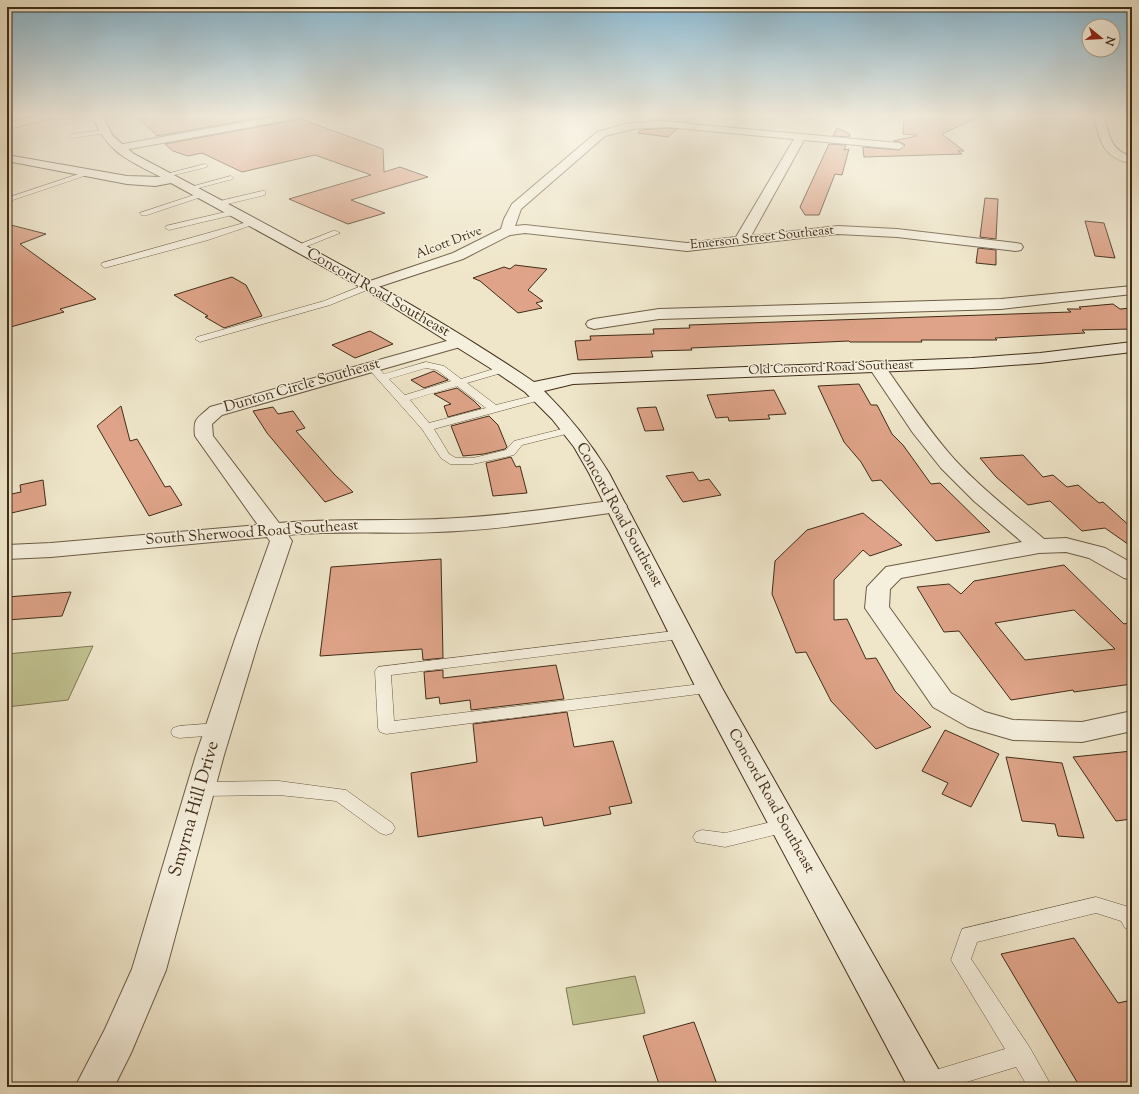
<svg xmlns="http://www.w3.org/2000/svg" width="1139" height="1094" font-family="'Sorts Mill Goudy',serif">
<rect width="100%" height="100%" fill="#efe6ca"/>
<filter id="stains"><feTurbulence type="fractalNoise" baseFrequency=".005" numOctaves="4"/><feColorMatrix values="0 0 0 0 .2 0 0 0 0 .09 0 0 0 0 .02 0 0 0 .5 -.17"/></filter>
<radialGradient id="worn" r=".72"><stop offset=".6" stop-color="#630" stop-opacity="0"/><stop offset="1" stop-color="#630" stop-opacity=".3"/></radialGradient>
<g fill="#c1c291" stroke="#807854">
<path d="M93,646L68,700L7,707V654Z"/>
<path d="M635,976L645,1013L573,1025L566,988Z"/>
</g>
<g fill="#dea388" stroke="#402d18" fill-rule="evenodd">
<path d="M135,115H276L157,136Z"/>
<path d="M656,115H697L687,122L651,120Z"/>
<path d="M904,115H983L942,134L964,151H958L962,154L864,157L863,147L899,150L905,145L900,142L893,141L916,136V135L903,134Z"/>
<path d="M301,119L383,149L384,172L400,167L428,177L351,200L385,213L348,224L289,199L371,175L315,155L242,172L202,153L188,156L173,151L165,144Z"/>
<path d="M667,128L677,129L668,137L638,133L641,130Z"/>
<path d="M837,128L850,134L849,137L833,136Z"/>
<path d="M829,144L846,145L844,150L849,149L842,175L835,174L819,215H805L800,207Z"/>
<path d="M985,198L998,199L996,239L980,237Z"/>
<path d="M1085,221L1104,223L1115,258L1095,256Z"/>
<path d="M7,224L46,234L20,244L96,299L60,309L64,312L7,328Z"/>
<path d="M978,248L996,250V265L976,263Z"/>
<path d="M515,265L547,269L528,290L543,301L536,303L542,308L518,313L480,281L473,278L504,267L510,269Z"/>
<path d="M232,277L246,285L262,316L224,328L205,317L208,316L174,295Z"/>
<path d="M1113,304L1120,309L1132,308V329L1082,330L1085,333L995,338L997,340H921L922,342H850L849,341L691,348L692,350L651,351L653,357L578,360L575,341L591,340L590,336L654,334L653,329L690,328L689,325L1071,312L1067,309H1081L1079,307Z"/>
<path d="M370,331L393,344L355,358L332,345Z"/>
<path d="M434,371L448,380L424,388L411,380Z"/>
<path d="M859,384L871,405H877L892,434L903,445L931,484L940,483L990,532L936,541L881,480L872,481L861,462L844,442L818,386Z"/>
<path d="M457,388L474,401L481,408L448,417L444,406L451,404L434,394Z"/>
<path d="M774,390L786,414L768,415L770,419L729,421L728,417L716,418L707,395Z"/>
<path d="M121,406L130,441L137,439L165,487L170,486L182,505L149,516L97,426Z"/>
<path d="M273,407L278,414L293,411L305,428L296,431L334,474L353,492L325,502L267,433L253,411Z"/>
<path d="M656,407L664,430L645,431L637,408Z"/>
<path d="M489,416L498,425L507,447L505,449L484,454L463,456L451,426Z"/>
<path d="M1023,455L1043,477L1053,475L1067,487L1078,485L1099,503L1103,502L1132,528V547L1105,528L1082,531L1050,501L1028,505L996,477L980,458Z"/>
<path d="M511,457L516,467L520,466L527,493L493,496L486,463Z"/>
<path d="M693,472L699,481L709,479L721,495L683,502L666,476Z"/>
<path d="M43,480L46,505L7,514V495L21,492L20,485Z"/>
<path d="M863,513L902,545L870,556L863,550L834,580V620L847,619L866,659L876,658L895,691L931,727L876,749L831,701L806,652L796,653L772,594L775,561L807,530Z"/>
<path d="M441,559L443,658L423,660L422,649L320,656L331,567Z"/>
<path d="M1064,565L1124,624L1132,622V684L1074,692L1073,690L1011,700L959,631L944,632L917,587L949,584L961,594L974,581ZM1074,610L1115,649L1025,660L995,623Z"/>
<path d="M71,592L62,616L7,620V597Z"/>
<path d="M556,665L564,699L471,710L470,700L440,704L439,697L426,699L424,672L443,670V678Z"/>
<path d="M567,712L574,747L613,741L632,803L609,807L611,814L544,826L542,817L418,837L411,773L477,762L473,724Z"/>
<path d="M945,730L999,754L971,807L942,794L948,783L922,771Z"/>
<path d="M1132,751V819L1116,821L1073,757Z"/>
<path d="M1006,757L1062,763L1084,838L1058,836L1055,824L1022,821Z"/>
<path d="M1074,938L1118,1003L1132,1000V1087H1080L1001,954Z"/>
<path d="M694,1022L718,1087H660L643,1036Z"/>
</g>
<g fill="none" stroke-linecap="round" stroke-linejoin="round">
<g stroke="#6c5b44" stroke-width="1">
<g id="lane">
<path d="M98,116L100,117V119L60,124L57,122L60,120Z"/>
<path d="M103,130L105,131V133L73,138L70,136L73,134Z"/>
<path d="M7,149H11L12,150L7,153Z"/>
<path d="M205,164L207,165V167L166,177L163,175Z"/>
<path d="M88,171L91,173L90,174L7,202V198Z"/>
<path d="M231,176L234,178L233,179L191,190L187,188Z"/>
<path d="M262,191H265V195L219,206L215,204L216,202Z"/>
<path d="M200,193H206L207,195L147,215H141L140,213Z"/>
<path d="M234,210H237V214L169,230L165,228L166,226Z"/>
<path d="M251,221H257L258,223L208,240L108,267L105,268L101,265L102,263Z"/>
<path d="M333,231H336L340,233L300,249H294L293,247Z"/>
<path d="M369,283L372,284L373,286L372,288L330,305L203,341L200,342L195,339L197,337L324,301Z"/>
<path d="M426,362L444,366L461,379L500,367H508L509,369L508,371L467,383L496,405L540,394L545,397L544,399L434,429L449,454L456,458H473L506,450L514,441L570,427L576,430L574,432L522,445L514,455L473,464H450L441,458L422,429L366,366L367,364H375L384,374ZM426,368L437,370L451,381L405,395L389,379ZM457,386L486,408L429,423L410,400Z"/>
<path d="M683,630L688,632L690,635L688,638L391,675L394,721L709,683L714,684L717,688L714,692L386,734L380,732L378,728L375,671L378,667Z"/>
<path d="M218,723L224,725L226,729L224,733L218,735L179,738L173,736L171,732L173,728L179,726Z"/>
<path d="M279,781L346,790L392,823L395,828L392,833L386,835L380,833L336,801L279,795L200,796L194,794L192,789L194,784L200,782Z"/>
<path d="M784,819L790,821L793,826L790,831L725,847L696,842L693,837L696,832L702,830L725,833Z"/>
<path d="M1096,897L1132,908V931L1125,928L1121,921L1096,913L977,942L971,959L1030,1048L1052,1087H1028L1016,1067L950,1087H918L916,1083L919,1075L1005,1049L951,960L962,929Z"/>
</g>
</g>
<g stroke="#6c5b44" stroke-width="2">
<g id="street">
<path d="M42,115H59L58,117L7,129V123Z"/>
<path d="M284,115H305L300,118L118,151L113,148L118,145Z"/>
<path d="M1094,115H1104C1110,136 1109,149 1132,157V164C1102,157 1100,142 1094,115Z"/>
<path d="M658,121L899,143L904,146L899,149L804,140L751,236L838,226L897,229L1016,243L1021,244L1023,247L1021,250L1016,251L897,237L838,234L687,251L525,233L510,235L463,259L369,290L364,289L362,286L364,283L453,253L501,229L504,219L512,204L597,132L625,124ZM667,127L794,139L736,237L687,243L525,225L515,226L521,209L605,136L633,129Z"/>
<path d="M1132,286V294L1001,309L659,319L594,329L588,327L586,324L588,321L594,319L659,309L1001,299Z"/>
<path d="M461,337L467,339L469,342L467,345L222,415L212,424L213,436L279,523C338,518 398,522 457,518C511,515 564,507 617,500L624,502L627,506L624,510L617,512C564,519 511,528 457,531C401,535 344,530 288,535L292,541L259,639L224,755L166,970L131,1053L114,1087H75L105,1029L132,969L196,755L235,639L270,541L267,537L51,557L7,559V545L51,543L258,525L195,436C193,418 197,419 210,407Z"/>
<path d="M876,361L882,362C906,396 928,430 955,460C982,489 1014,514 1044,539L1066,538L1105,548L1132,563V580L1124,578L1089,558L1066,552L1039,553L901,578L890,589L889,607L951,693L985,712L1013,720L1082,722L1132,711V731L1082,742L1013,740L968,727L933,707L865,608L867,587L886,567L1022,542L974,501L941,468L913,433L868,366L870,362Z"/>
</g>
</g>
<g stroke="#402d18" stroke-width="2">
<path id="secondary" d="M92,115H102L113,136L134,154C269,226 407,296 534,382L573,374L972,358L1040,353L1132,342V352L1040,363L972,368L573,384L544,391C569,416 590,442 609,473L722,688L941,1074L947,1087H908L696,688L589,473L574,447L552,419L525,392L490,368L364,289L171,183L155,186L127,184L7,161V155L127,176L161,177C128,160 106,152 92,115Z"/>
</g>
<use href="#lane" fill="#f5efdd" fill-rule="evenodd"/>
<use href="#street" fill="#f5efdd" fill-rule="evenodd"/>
<use href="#secondary" fill="#f5efdd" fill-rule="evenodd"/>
</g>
<linearGradient id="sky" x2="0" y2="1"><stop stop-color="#89b9d3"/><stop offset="0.43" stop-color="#f8f4e7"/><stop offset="1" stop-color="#f8f4e7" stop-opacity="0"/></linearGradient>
<rect width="1139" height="268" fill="url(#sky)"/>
<g text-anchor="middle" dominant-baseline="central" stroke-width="3" stroke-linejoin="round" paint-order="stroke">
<g font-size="13" fill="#402d18" stroke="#f5efdd">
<text transform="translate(762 238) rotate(-6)">Emerson Street Southeast</text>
<text transform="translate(449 243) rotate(-21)">Alcott Drive</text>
<text transform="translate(831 368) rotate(-2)">Old Concord Road Southeast</text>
</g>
<g font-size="15" fill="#402d18" stroke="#f5efdd">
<text transform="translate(378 293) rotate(30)">Concord Road Southeast</text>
<text transform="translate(302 386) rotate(-16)">Dunton Circle Southeast</text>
<text transform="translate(619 515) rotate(61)">Concord Road Southeast</text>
<text transform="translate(252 533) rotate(-4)">South Sherwood Road Southeast</text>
<text transform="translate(771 801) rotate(61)">Concord Road Southeast</text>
</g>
<g font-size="18" fill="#402d18" stroke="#f5efdd">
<text transform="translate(195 809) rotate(-74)">Smyrna Hill Drive</text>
</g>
</g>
<rect width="1139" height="1094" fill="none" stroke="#efe6ca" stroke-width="24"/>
<rect x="8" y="8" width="1123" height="1078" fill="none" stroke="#402d18" stroke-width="2"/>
<rect x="12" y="12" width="1115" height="1070" fill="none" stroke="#402d18"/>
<g transform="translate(1101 38) rotate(108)"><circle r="19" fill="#f5efdd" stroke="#ada18e"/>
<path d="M0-3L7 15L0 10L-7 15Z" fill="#8f2418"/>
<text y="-6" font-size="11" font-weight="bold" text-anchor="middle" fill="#402d18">N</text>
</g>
<rect width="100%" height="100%" filter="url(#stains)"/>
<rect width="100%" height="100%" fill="url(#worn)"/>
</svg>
